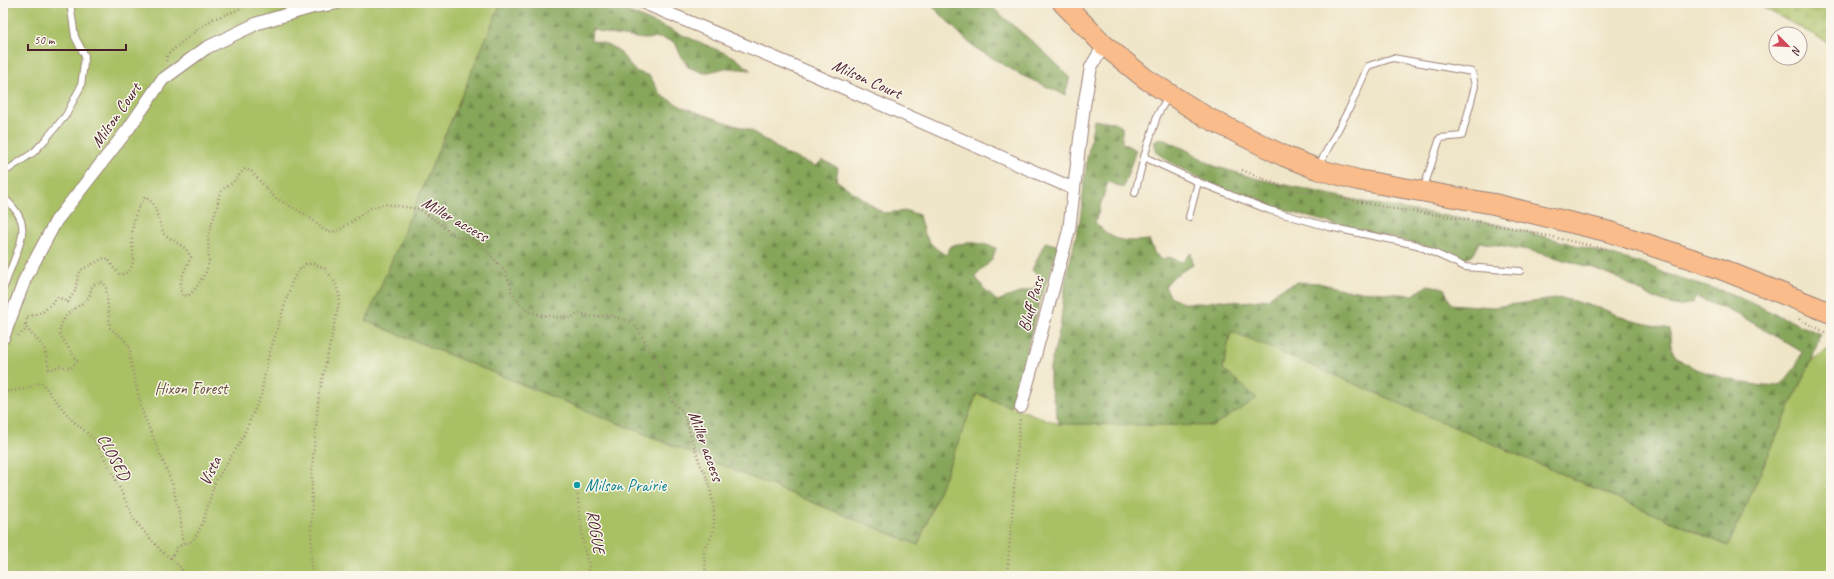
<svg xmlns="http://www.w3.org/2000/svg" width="1834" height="579" font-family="Caveat,sans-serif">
<defs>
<pattern id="forest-firs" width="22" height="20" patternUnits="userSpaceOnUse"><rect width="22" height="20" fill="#86a65a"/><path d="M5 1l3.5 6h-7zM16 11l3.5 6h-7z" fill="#70874b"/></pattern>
<pattern id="wetland-marsh" width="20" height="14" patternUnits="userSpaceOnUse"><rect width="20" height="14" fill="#a9c065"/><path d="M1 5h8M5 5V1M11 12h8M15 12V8" fill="none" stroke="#8c9b53"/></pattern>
</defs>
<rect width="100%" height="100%" fill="#fbf7ec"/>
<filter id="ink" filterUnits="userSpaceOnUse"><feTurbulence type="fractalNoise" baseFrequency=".025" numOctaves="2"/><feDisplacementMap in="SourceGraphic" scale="8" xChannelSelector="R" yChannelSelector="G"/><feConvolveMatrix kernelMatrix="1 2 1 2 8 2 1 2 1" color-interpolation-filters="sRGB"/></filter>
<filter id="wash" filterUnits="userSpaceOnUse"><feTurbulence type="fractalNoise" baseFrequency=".012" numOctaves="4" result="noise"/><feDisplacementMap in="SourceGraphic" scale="16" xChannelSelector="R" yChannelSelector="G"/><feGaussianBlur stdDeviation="0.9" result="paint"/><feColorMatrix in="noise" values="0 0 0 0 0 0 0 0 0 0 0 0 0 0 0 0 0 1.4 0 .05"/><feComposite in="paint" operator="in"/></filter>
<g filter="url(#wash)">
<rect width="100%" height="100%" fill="#efe5c7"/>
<path fill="#a9c065" stroke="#7a7048" d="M3,3H501L366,321L918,545L977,394L1059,424L1223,369L1231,331C1397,401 1562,475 1728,546L1800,384L1812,360L1831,347V576H3Z"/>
<g fill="url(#forest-firs)" stroke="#686242">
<path d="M501,3H608L734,57L751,70L726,68L704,73L688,67L680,54L675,42L661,38L644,39L608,34L592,29L591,40L606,44L618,50L635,71L650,76L661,95L682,107L752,131L786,154L816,166L822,160L838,168L836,180L883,213L907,211L919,215C924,235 927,244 946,255L951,246C968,241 980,242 996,248L992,260L975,276L985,290L997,301L1028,290H1033L1040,276L1032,270L1045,242L1059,246L1041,298L1011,407L977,394L918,545L366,321Z"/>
<path d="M931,3H987L1042,50L1070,77L1065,95L1021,75L972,46L934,8Z"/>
<path d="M1094,120L1114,122L1122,127V143L1136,150L1123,188L1108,182L1095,222C1113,242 1123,242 1149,240L1155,254L1163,260L1169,257L1182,262L1191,253L1193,265L1174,276L1165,286L1170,296L1183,303H1204L1220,300L1243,302L1268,299L1279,290L1297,282L1319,283L1346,290L1413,295L1428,285L1444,288L1451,304L1493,307L1562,298L1603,309L1629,320L1670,329C1670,338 1670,348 1675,355C1686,371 1745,384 1764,386C1769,387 1776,385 1782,384L1795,368L1802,352L1741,316L1696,297L1692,303L1679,306L1666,303L1647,295L1618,278L1593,268L1528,250L1479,242C1474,254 1476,257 1461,259C1444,253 1426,246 1409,242C1326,221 1227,203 1157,153L1154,141L1160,138L1185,149L1214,166L1258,179L1374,204L1506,226L1648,265L1664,273L1729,293L1820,334L1812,360L1800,384L1728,546C1562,475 1397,401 1231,331L1223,369L1257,398L1214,426L1059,424L1050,385V367L1060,328L1066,277L1080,220L1087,159Z"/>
</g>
<path fill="url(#wetland-marsh)" stroke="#7a7048" d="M1754,3H1831V44Z"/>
</g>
<g filter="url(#ink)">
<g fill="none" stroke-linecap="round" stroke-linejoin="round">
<g stroke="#9c8279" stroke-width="8">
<g id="service">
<path d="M1168,96L1157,116L1144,157L1198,182L1269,210L1329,227L1417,245L1465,267L1520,271"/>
<path d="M1318,167L1351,105L1368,66L1393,58L1472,72L1475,86L1462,136L1440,138L1423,190"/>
<path d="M3,173L34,152L45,140L66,115L81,86L85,56L75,37L70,3"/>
<path d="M1135,193L1144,157"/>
<path d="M3,197C32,222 23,236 11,268C8,274 7,282 3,288"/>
<path d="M1189,217L1198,182"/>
</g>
</g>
<g stroke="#9c8279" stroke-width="14">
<g id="minor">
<path d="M644,3L787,63L1074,189"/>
<path d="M3,338L25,279L56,221L129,128L162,80L206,48L258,23L313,7L337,3"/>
<path d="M1021,407L1069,230L1084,106L1091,67L1104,45"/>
</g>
</g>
<g stroke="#9c8279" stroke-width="22">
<path id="primary" d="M1063,3L1104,45L1146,79L1206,117L1284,156L1317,169L1358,180L1494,204L1610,232L1713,266L1831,313"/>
</g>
<g stroke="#9c8279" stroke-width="2.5" stroke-dasharray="1 3" stroke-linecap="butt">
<path d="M166,61L168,54L197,30L213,19L238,10L245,3"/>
<path d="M1242,170L1283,187L1395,209L1452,217L1522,230L1605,249"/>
<path d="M1799,319L1831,335"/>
<path d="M25,324L27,329L44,347L49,369H53L59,366L71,368L77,361L59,333C65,309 72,313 87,299C94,292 86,284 103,282L106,286L110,328L124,339L130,348V359L142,411L172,483L181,521L182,540L184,543H189L195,538L203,522L215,482L241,441L261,395L268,358L292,282L298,271L306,264H314L325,269L335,282L340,298L319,394L312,469L311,576"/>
<path d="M26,324L27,317L43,312L58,297L68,302L75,291L78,276L81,270L104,258L109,259L112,266L120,275L128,272C137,260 132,253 132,239C132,224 136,208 145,197L153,203L164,234L186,249L191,257C185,270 179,279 181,294L188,296L196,288L206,272L209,262L208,236L217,207L219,195L223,189L232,183L245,169L252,172L274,197L308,216L324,230L329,232L338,231L371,208L384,204L419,209L437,221L450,233L461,238L469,237L483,246L505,272L510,283L511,291L520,304L528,311L541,315L557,317L571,318L578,313L594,317L610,315L631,322L638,329L650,351L655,355L673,403L683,411L700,464C710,478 717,514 713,531C712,538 705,544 704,551C704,559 706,568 706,576"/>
<path d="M18,336L27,329"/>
<path d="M3,392L28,388L41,382L70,418L94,439L112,472L135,521L162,552L171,558"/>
<path d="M577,491L584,549L589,566L587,576"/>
<path d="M184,543L177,548L171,558L188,576"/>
<path d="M1007,576L1020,418"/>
</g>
<use href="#service" stroke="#fff" stroke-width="6"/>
<use href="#minor" stroke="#fff" stroke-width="12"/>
<use href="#primary" stroke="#f9bc8a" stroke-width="20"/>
</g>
</g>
<circle fill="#0f9aa8" stroke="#fbf7ec" stroke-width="1.5" cx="577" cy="485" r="4"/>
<g text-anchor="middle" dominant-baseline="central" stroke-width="3" stroke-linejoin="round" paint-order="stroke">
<g font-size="17" fill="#4a1f2b" stroke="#fbf7ec">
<text transform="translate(867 79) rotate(24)">Milson Court</text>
<text transform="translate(116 115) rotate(-55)">Milson Court</text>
<text transform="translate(455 219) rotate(30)">Miller access</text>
<text transform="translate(1031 304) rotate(-74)">Bluff Pass</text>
<text transform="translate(706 446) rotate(70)">Miller access</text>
<text transform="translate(114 457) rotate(61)">CLOSED</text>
<text transform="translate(210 471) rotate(-64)">Vista</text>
<text transform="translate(596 532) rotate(81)">ROGUE</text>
</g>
<g font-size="17" fill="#664f3c" stroke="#fbf7ec">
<text x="191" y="388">Hixon Forest</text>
</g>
<g font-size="17" fill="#0d838f" stroke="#fbf7ec" text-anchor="start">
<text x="585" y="485">Milson Prairie</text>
</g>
</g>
<rect width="1834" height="579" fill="none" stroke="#fbf7ec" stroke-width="16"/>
<g transform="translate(1788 46) rotate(114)"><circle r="19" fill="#fbf7ec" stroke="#b4a19f"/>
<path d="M0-3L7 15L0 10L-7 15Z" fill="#d1495b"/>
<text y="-6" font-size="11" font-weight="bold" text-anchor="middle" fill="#4a1f2b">N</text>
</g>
<path d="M28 44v6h98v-6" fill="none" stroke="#4a1f2b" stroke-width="2"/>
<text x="34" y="44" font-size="12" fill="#4a1f2b" stroke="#fbf7ec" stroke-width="3" paint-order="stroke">50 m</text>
</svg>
